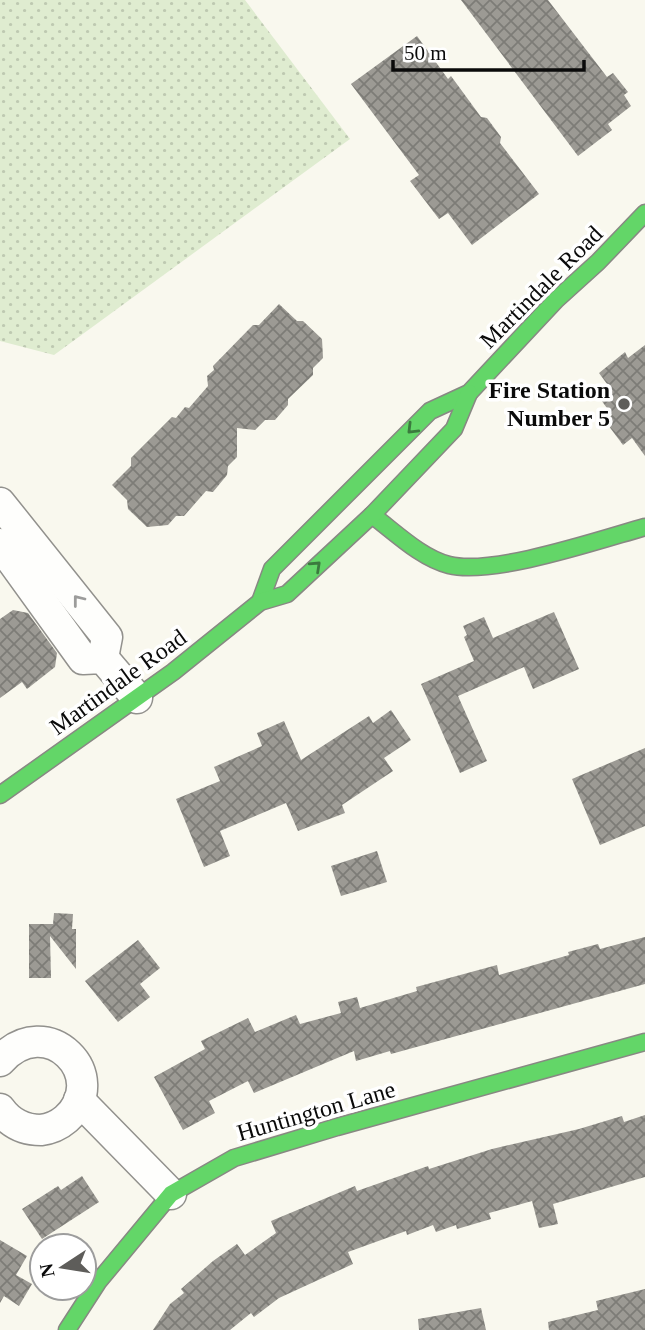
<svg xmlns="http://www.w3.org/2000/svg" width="645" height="1330" font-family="Georgia,serif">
<defs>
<pattern id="grass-dots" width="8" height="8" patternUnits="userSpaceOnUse" patternTransform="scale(1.75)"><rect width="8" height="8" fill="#dfecd0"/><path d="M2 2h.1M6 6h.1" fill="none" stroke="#bec9b1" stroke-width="1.8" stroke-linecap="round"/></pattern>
<pattern id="building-cross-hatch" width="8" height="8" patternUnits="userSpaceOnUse" patternTransform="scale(1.75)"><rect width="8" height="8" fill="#9c9a94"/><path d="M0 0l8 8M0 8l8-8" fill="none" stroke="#7d7c77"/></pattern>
</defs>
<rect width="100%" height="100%" fill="#f9f8ee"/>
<path fill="url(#grass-dots)" d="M0,0H245L350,139L54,355L0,341Z"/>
<g fill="url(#building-cross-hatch)">
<path d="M461,0H548L607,77L613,73L628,92L624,95L631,106L608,124L612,130L578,156Z"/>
<path d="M417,36L448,79L451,76L481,117L487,118L501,137L500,143L539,194L472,245L448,213L439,219L410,181L419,175L351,84Z"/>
<path d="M279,304L297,321H303L322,339L323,358L313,368V375L288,399V405L275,420H265L255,430L237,428V457L228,466L227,475L213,492L206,491L184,516H176L168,525L147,527L128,509L127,500L112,485L131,466V458L172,417L176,418L185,407L189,408L208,386L207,376L214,370L213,366L253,325H259Z"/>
<path d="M645,345V456L632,438L623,445L605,421L612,415L596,393L607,384L599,373L625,352L628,358Z"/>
<path d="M13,610L28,613L57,653L55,667L27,689L22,682L0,698V619Z"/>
<path d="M554,612L579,669L533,689L524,667L458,696L487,761L460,773L421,684L474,661L464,637L467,635L463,626L484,617L493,638Z"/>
<path d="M391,710L411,740L384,758L393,771L342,805L345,813L298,831L286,803L220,831L230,856L204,867L176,799L220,781L214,767L262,746L257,733L284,721L301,760L369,716L373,723Z"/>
<path d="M645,748V826L600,845L572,779Z"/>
<path d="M377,851L387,882L341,896L331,866Z"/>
<path d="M54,913L73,914L72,929H76V969L50,936L51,978H29V924H53Z"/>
<path d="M645,937V984L391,1054L390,1051L356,1061L354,1051L254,1093L248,1081L209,1101L215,1113L183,1130L154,1077L205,1049L201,1041L248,1018L255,1032L296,1015L300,1024L341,1013L338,1002L357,997L360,1008L417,991L416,987L497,965L499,975L569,955L568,952L598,944L600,949Z"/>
<path d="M138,940L160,968L140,984L150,997L118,1022L85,981Z"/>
<path d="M645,1115V1177L553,1204L558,1224L539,1228L532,1201L489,1213L491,1219L457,1229L456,1225L436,1232L433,1225L407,1235L406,1231L348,1252L353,1264L279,1298L254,1317L251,1313L230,1330H153L170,1304L184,1293L181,1289L213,1261L237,1244L245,1255L276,1233L271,1221L355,1186L357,1191L428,1166L429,1169L492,1149L579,1129L622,1116L624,1122Z"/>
<path d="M82,1176L99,1202L42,1239L22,1209L58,1186L61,1190Z"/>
<path d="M0,1240L27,1256L16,1275L32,1284L19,1306L4,1296L0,1303Z"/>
<path d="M645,1289V1330H549L548,1322L598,1310L596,1301Z"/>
<path d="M481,1308L486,1330H419L418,1319Z"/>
</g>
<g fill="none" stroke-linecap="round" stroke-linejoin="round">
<g stroke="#92918d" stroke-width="33">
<g id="street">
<path d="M0,503L107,637L103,658"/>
<path d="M0,544L83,659L103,658L137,698"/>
<path d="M0,1061C47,1008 113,1077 66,1119C59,1125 50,1129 41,1130C24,1130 10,1123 0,1109"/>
<path d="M79,1100L171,1194"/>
</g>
</g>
<g stroke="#888883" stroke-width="19">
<g id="fast">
<path d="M372,515C395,532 421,558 449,565C493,576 599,540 645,527"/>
<path d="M260,602L272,569L430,411L469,393L556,300L598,262L645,213"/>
<path d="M0,795L173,672L260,602L287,594L372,515L454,429L469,393"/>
<path d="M67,1330L98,1282L171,1194L234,1158L337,1127L645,1042"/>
</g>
</g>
<use href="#street" stroke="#fefefc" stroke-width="30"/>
<use href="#fast" stroke="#63d668" stroke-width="16"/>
</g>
<defs><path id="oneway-chevron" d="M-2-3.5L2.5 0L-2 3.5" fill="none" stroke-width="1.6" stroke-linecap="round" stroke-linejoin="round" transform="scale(1.75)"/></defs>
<g stroke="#3b7a3e">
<use href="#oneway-chevron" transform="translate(412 429) rotate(135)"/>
<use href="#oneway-chevron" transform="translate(316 566) rotate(-43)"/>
</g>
<use stroke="#9c9c9b" href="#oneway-chevron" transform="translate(78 600) rotate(-128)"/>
<circle fill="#5e5d5a" stroke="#fff" stroke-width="2.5" cx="624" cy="404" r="7"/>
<g text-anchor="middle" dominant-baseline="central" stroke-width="7" stroke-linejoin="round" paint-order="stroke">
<g font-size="24" fill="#0a0a0a" stroke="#fff">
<text transform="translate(541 287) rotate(-45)">Martindale Road</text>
<text transform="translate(118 682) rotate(-36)">Martindale Road</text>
<text transform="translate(316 1111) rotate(-16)">Huntington Lane</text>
</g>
<g font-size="24" font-weight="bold" fill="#0a0a0a" stroke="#fff" text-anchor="end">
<text x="610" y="390">Fire Station<tspan x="610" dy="28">Number 5</tspan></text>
</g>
</g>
<g transform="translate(63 1267) rotate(258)"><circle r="33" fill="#ffffff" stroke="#9d9d9d" stroke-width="2"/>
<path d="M0-5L12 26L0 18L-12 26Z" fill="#5e5d5a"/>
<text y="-10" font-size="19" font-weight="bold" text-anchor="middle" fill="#0a0a0a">N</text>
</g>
<path d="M393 60v10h191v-10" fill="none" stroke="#0a0a0a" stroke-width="3.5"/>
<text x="404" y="60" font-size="21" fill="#0a0a0a" stroke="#ffffff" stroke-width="5" paint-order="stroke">50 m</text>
</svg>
